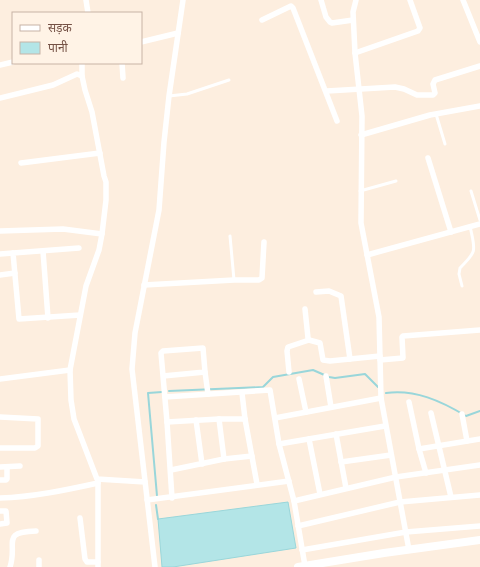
<svg xmlns="http://www.w3.org/2000/svg" width="480" height="567" font-family="Signika,'Noto Sans Devanagari',sans-serif">
<rect width="100%" height="100%" fill="#fdeedf"/>
<path fill="#b3e5e7" stroke="#99d6da" d="M288,502L296,548L173,567H162L158,519Z"/>
<g fill="none" stroke-linecap="round" stroke-linejoin="round">
<g stroke="#99d6da" stroke-width="2">
<path d="M169,391L263,387L273,377L313,370L329,377L335,378L365,374L378,387"/>
<path d="M386,393C415,389 441,401 466,416L480,411"/>
<path d="M157,496L148,393L162,392"/>
<path d="M156,505L158,519"/>
</g>
<g stroke="#fff" stroke-width="3">
<path d="M169,96L187,94L229,80"/>
<path d="M436,114L445,144"/>
<path d="M360,191L396,181"/>
<path d="M471,191L480,220"/>
<path d="M230,236L234,280"/>
<path d="M462,286L459,274L460,268C478,250 475,251 470,226"/>
</g>
<g stroke="#fff" stroke-width="5.5">
<path d="M86,0L88,13"/>
<path d="M321,0L326,17L330,22L332,23L353,20"/>
<path d="M356,0L353,12L355,53L362,116L361,223L379,317L381,398L409,550"/>
<path d="M463,0L480,42"/>
<path d="M262,20L291,6L293,8L337,121"/>
<path d="M141,42L178,33"/>
<path d="M355,53L418,31L420,28L410,0"/>
<path d="M122,63L123,78"/>
<path d="M0,65L13,62"/>
<path d="M82,76V63"/>
<path d="M327,91L395,87L404,89L417,95H433L435,93L433,84L435,80L480,66"/>
<path d="M0,98L53,85L77,74L82,76L85,90L92,112L104,176L106,182V200L102,234L99,250L86,286L70,370L71,400L74,419L97,479L145,482"/>
<path d="M361,135L430,115L480,106"/>
<path d="M428,158L451,232"/>
<path d="M21,163L100,153"/>
<path d="M0,231L63,229L102,234"/>
<path d="M79,248L13,253L19,319L80,315"/>
<path d="M43,251L48,318"/>
<path d="M0,254L13,253"/>
<path d="M367,255L480,224"/>
<path d="M0,275L15,273"/>
<path d="M144,285L234,280H259L262,278L264,242"/>
<path d="M316,292L329,291L341,296L350,359"/>
<path d="M305,309L308,338L309,340L320,343L323,360L330,361L380,356"/>
<path d="M380,360L403,358L402,337L403,336L480,330"/>
<path d="M205,372L208,394"/>
<path d="M289,372L287,351L288,347L309,340"/>
<path d="M163,376L205,372L203,348L163,351L161,353L167,422L172,498"/>
<path d="M326,376L331,407"/>
<path d="M0,379L70,370"/>
<path d="M299,379L306,412"/>
<path d="M242,393L245,419L257,484"/>
<path d="M165,397L270,390L279,444L294,501L305,566"/>
<path d="M409,402L419,449L426,473"/>
<path d="M431,413L451,497"/>
<path d="M462,414L467,441"/>
<path d="M0,417L38,419V446L35,448H0"/>
<path d="M275,418L381,398"/>
<path d="M219,419L224,459"/>
<path d="M196,420L202,464"/>
<path d="M167,422L219,419H245"/>
<path d="M336,434L346,488"/>
<path d="M309,439L320,494"/>
<path d="M279,444L385,426"/>
<path d="M419,449L480,439"/>
<path d="M341,462L391,455"/>
<path d="M0,467L20,466"/>
<path d="M171,470L224,459L252,456"/>
<path d="M0,480H6L7,479V467"/>
<path d="M0,498C33,497 66,490 98,483"/>
<path d="M147,500L289,481"/>
<path d="M294,501L396,477L480,465"/>
<path d="M0,511H6L7,523L0,524"/>
<path d="M80,518L85,559L87,562H98"/>
<path d="M298,526L400,502L480,495"/>
<path d="M302,550L406,532L480,526"/>
<path d="M39,560V567"/>
<path d="M10,567C18,543 0,532 36,531"/>
<path d="M98,567V480"/>
<path d="M155,567L132,369L135,333L159,210L164,142L169,96L183,0"/>
</g>
<path stroke="#fff" stroke-width="8" d="M298,567L384,553L480,540"/>
</g>
<rect x="12" y="12" width="130" height="52" fill="#fff3e6" stroke="#c8b3a6"/>
<rect x="20" y="25" width="20" height="6" fill="#ffffff" stroke="#c8b3a6"/>
<text x="48" y="32" font-size="12" fill="#755246">सड़क</text>
<rect x="20" y="42" width="20" height="12" fill="#b3e5e7" stroke="#c8b3a6"/>
<text x="48" y="52" font-size="12" fill="#755246">पानी</text>
</svg>
